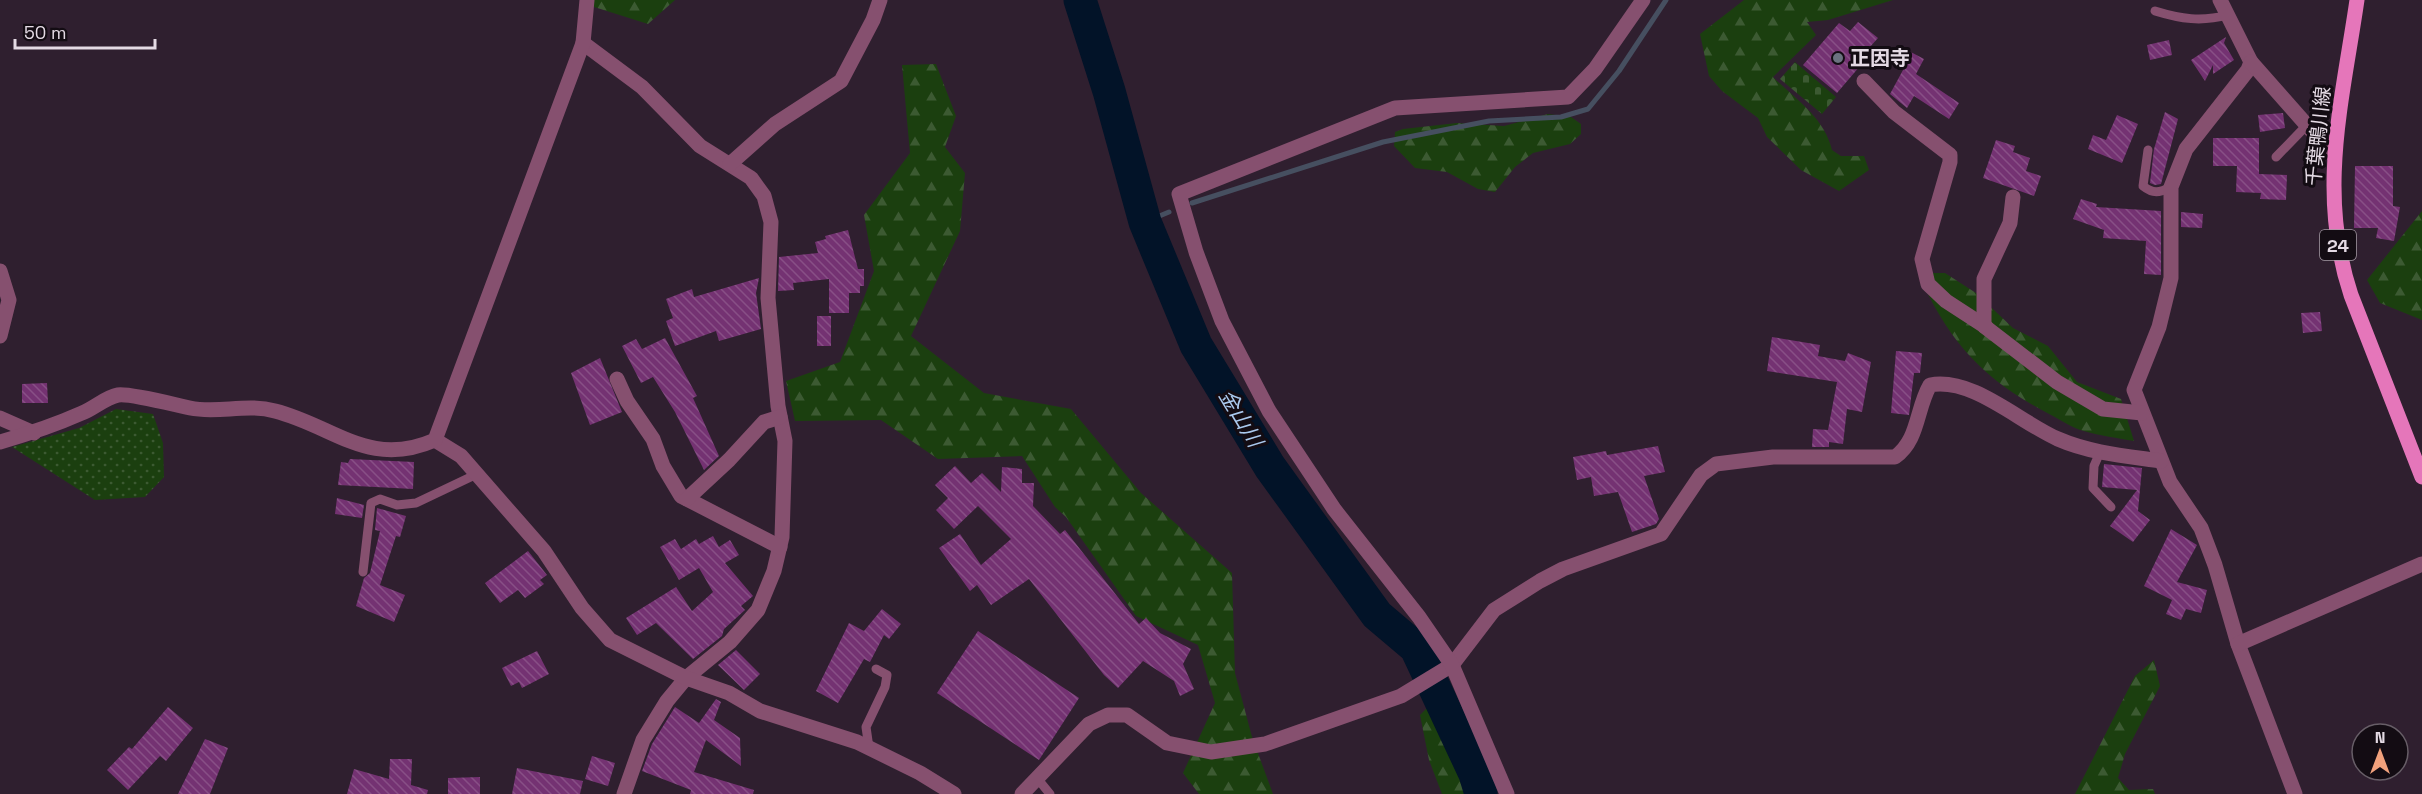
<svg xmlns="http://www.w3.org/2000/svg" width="2422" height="794" font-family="'Space Grotesk','Noto Sans JP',sans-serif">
<defs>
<pattern id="grass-dots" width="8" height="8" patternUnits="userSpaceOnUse" patternTransform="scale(1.5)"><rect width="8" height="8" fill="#1b3f0f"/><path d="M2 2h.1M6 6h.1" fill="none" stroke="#3c5a32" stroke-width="1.8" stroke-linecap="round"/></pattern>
<pattern id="forest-firs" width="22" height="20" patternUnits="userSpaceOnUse" patternTransform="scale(1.5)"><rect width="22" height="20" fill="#1b3f0f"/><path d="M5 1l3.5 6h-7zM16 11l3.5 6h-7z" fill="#3c5a32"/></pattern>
<pattern id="cemetery-stones" width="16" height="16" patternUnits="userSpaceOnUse" patternTransform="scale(1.5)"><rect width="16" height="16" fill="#1b3f0f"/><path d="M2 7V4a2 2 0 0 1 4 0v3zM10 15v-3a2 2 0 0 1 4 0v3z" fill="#3c5a32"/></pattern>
<pattern id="building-back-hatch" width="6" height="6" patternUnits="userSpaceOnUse" patternTransform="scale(1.5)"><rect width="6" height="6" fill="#743272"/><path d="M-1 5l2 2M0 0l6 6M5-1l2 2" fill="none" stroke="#884f86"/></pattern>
</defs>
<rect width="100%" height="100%" fill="#2f1f2f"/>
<path fill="url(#grass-dots)" d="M116,409L153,414L163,443L164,477L145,497L95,500L12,447L79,428Z"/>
<g fill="url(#forest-firs)">
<path d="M592,0H675L648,24L591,6Z"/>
<path d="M1744,0H1893L1828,20L1807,22L1816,35L1773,77C1796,100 1824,117 1832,150L1841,156H1864L1869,170L1839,191L1801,170L1767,137L1758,118L1722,91L1709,76L1700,34Z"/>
<path d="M936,64L956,116L945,147L965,173L960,231L911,336L984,393L1071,409L1141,493L1232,573L1235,673L1252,737L1273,794H1199L1183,773L1215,703L1198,645L1136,616L1066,517L1055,507L1022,456L938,459L881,420L795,421L786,381L840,362L874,271L864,215L910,153L902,65Z"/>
<path d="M1548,114L1571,117L1581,124V134L1570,144L1533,153L1515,167L1495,192L1478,189L1447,172L1415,168L1394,146L1395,132L1403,129L1457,123L1504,126Z"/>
<path d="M2422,211V320L2380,303L2367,280Z"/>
<path d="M1918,273H1945L1976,293L2013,328L2048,346L2077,382L2121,399L2134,441C2118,438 2100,436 2084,431C2072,428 2061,420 2051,415C1983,380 1948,341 1918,273Z"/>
<path d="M2154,660L2160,686L2125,754L2118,778L2129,790L2153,789L2155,794H2075L2135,676Z"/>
<path d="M1447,688L1483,762L1494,794H1442L1429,760L1420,715Z"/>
</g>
<path fill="url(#cemetery-stones)" d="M1795,62L1836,97L1822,114L1780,79Z"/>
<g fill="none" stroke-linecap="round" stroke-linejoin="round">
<g stroke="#464f60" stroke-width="5">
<path d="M1192,203L1383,142L1489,121L1561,117L1588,109L1619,71L1666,0"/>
<path d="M1145,222L1169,212"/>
</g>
<path stroke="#021328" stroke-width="33" d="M1080,0L1109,91L1145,222L1196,345L1270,467L1377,615L1416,648L1475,774L1481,794"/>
</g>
<g fill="url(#building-back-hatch)">
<path d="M1858,22L1878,38L1869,48L1872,52L1837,93L1803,65L1839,23L1850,31Z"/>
<path d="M2226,37L2224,43L2234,60L2213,74V65L2205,81L2191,60Z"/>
<path d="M2169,40L2172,55L2150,60L2147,45Z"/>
<path d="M1907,50L1924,59L1916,74L1959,103L1949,119L1914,96L1907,108L1890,94L1903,70L1898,67Z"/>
<path d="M2165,112L2178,119L2161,184L2155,185L2150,183L2154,149Z"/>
<path d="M2283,113L2285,128L2260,132L2258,115Z"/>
<path d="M2117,115L2138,124L2122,163L2088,149L2093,135L2106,140Z"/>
<path d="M2213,138H2259V174L2287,175L2286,200L2260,199L2261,193L2236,192L2237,166H2213Z"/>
<path d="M1996,140L2015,146L2013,152L2030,158L2026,171L2041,176L2034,196L1983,178Z"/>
<path d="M2355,166H2393V206L2400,207L2394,241L2376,238L2378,228H2354Z"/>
<path d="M2081,199L2097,204L2096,207L2161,211V275L2144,274L2146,241L2103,238L2104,230L2073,219Z"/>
<path d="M2181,212L2203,214L2202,228L2181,227Z"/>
<path d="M848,230L858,269H864V286H860V293H849V313H829V279L793,283L794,290L778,291L779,257L818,253L815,242L826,239L825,236Z"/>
<path d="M759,278L756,293L761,329L719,341L716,331L675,346L666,321L673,318L666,299L692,289L694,297Z"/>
<path d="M2320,312L2322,331L2303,333L2301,313Z"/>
<rect x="817" y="316" width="14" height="30"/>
<path d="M1772,337L1820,345L1818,356L1845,361L1848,353L1871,362L1862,412L1847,409L1843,444L1829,442V447H1812L1813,429L1828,430L1837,382L1767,371Z"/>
<path d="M665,338L697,396L693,398L719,456L704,470L675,412L653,377L641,383L622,346L636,339L642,349Z"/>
<path d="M1896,351L1922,353L1920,373H1914L1909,415L1891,413Z"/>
<path d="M600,358L622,412L590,425L571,373Z"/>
<path d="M47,383L48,403H22V384Z"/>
<path d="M1658,446L1665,472L1644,476L1659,519L1656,524L1632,532L1618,492L1594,496L1591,477L1577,480L1573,457L1606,451L1607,455Z"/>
<path d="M350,459L414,462L413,489L338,485L341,462L348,463Z"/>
<path d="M2104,464L2142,468L2138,511L2150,520L2133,542L2110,526L2137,490L2102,487Z"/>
<path d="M955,466L971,483L982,473L1001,492L1002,467L1022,469V483H1034L1033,506L1060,534L1065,530L1139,624L1146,618L1160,633L1191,649L1183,664L1194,689L1180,696L1174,681L1143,661L1118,688L1104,675L1029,579L991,605L977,585L970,591L939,548L960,534L981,565L1011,539L978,506L954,529L936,510L948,498L935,485Z"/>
<path d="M337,498L364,505L362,518L335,514Z"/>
<path d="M377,508L406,516L400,537L396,536L380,585L405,595L394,622L356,606L364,578L370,573L380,531L375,530Z"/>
<path d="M2171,529L2197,545L2177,582L2207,590L2201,613L2186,609L2181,620L2166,614L2172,600L2144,586Z"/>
<path d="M713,536L719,547L730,540L739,555L725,563L753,596L741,606L745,610L724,629L722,636L693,659L656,623L637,635L626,618L676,587L692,611L713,592L699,568L679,580L660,547L675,539L681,549L696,539L699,544Z"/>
<path d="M528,551L547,575L540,580L544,584L525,598L518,590L500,603L485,583Z"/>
<path d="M882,609L901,624L889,639L884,635L870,662L864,659L838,703L816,691L849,623L864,631Z"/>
<path d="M978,631L1079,698L1039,760L937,693Z"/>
<path d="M736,650L760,674L744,690L718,665Z"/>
<path d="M537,651L549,674L522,688L519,682L511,686L502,668Z"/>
<path d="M716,699L721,702L714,720L740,738L741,766L706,740L694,772L754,790L753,794H690L691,790L642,771L652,744L675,707L699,723Z"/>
<path d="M168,707L193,728L166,761L160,756L128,790L107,770L129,747L132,749Z"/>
<path d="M205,739L228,748L210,794H178Z"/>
<path d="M592,756L615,763L608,786L585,779Z"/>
<path d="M390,759H412L411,785L428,790L427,794H347L354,769L389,779Z"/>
<path d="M517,768L583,781L580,794H512Z"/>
<path d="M480,777V794H448V778Z"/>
</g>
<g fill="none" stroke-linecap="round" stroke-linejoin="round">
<g stroke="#86506f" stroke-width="9">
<path d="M2155,11C2181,19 2201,22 2228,15"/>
<path d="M2148,150L2143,186C2153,194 2159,193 2171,187"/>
<path d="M2276,157L2307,125"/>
<path d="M2100,452L2094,466L2093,488L2111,507"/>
<path d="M363,572L371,503L380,499L397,505L416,503L477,474"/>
<path d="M869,748L866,727L885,687L887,675L876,669"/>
<path d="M1037,778L1050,794"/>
</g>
<g stroke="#86506f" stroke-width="15">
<path d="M2220,0L2251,62L2248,70L2186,149L2171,187V278L2159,327L2134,390L2170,482L2201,528L2215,565L2238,644L2295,794"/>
<path d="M583,43L642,87L700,146L751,178L764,196L771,222L768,298L778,406L785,441L782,537L774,571L758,610L730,642L686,678L667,701L643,740L624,794"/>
<path d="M2251,62L2334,156"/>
<path d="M1864,81L1894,112L1950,155V162L1922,259L1928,284L1946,301L1986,327"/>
<path d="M730,164L775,124L841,81L873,20L880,0"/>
<path d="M2013,197L2010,223L1984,279V326L2057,382L2103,409L2142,413"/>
<path d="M0,271L9,300L0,336"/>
<path d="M617,379L627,401L653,439L663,466L681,496L780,547"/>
<path d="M0,418L34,433"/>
<path d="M435,440L461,456L544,551L582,608L610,640L686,678L729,693L760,711L857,742L920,773L954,794"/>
<path d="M0,442C28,434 55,425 82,413C93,409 106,397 118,395C130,393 175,405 190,408C218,414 246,403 275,411C334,426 369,469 435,440L583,43L587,0"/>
<path d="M687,499L729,460L764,422L780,417"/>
<path d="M2238,644L2422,564"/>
<path d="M1022,794L1089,724L1108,715H1127L1167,743L1211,752L1265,744L1401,696L1452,665L1494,610L1540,581L1563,569L1661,534L1701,475L1716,464L1773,457H1895C1919,440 1916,409 1930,385C1973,377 2019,422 2058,439C2090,453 2126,456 2161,461"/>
<path d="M1507,794L1452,665L1419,617L1334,509L1269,411L1222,321L1196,252L1179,194L1395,108L1568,97L1595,69L1643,0"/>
</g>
<path stroke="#e576ba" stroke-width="15" d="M2357,0C2342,103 2317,193 2351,295L2422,477"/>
</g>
<circle fill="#6b7280" stroke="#130c13" stroke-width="2" cx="1838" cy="58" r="6"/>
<g text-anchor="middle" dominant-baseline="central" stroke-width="6" stroke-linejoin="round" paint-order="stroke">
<rect fill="#130c13" stroke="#a59ca5" stroke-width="1.5" x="2320" y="230" width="36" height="30" rx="4.5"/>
<g font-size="18" font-weight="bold" fill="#e4dae4">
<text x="2338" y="245">24</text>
</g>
<g font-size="20" font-weight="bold" fill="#e4dae4" stroke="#130c13" text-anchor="start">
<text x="1850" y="58">正因寺</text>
</g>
<g font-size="20" fill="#e4dae4" stroke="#130c13">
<text transform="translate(2318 136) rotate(-84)">千葉鴨川線</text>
</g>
<g font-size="21" font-style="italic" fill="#aac9ee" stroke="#130c13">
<text transform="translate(1241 418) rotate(59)">金山川</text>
</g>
</g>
<g transform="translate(2380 752)"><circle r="28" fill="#130c13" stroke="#675e67" stroke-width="1.5"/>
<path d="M0-4.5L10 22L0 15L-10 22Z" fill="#f1a17c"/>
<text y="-9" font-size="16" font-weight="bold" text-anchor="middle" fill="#e4dae4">N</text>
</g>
<path d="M15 39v9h140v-9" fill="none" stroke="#e4dae4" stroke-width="3"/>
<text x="24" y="39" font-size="18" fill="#e4dae4" stroke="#130c13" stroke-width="4.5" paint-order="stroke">50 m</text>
</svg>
